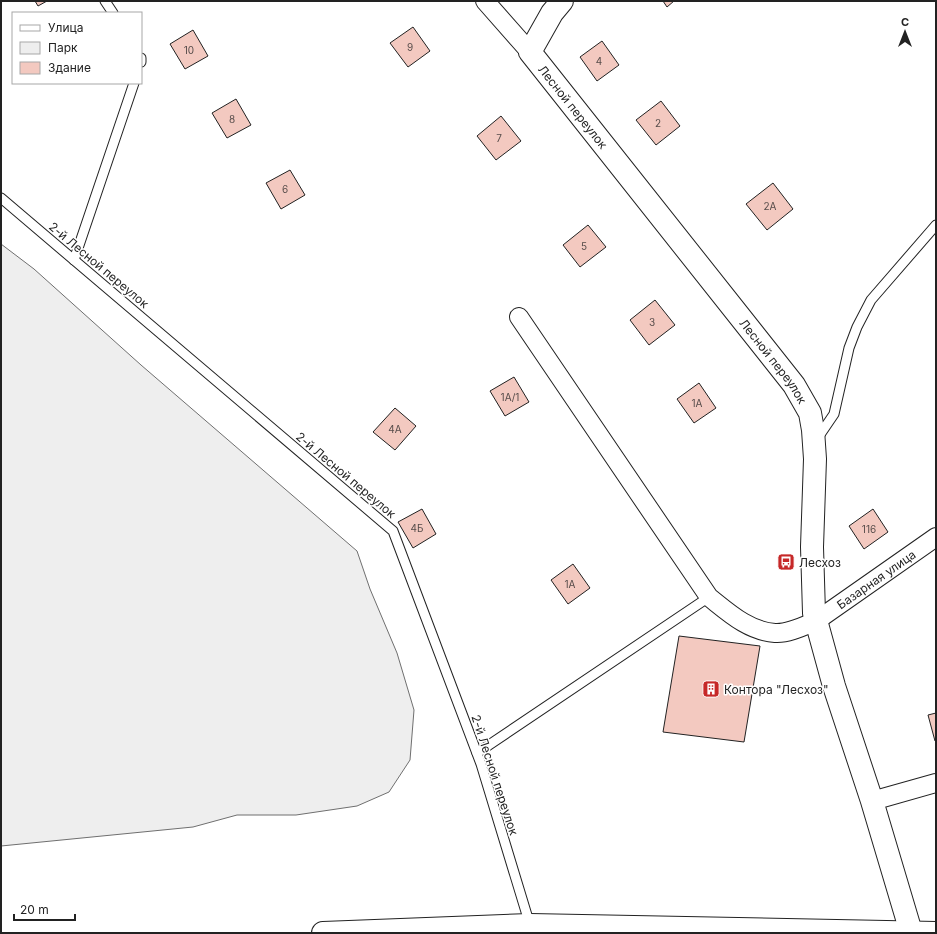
<svg xmlns="http://www.w3.org/2000/svg" width="937" height="934" font-family="Inter,sans-serif">
<rect width="100%" height="100%" fill="#fff"/>
<path fill="#eee" stroke="#6f6f6f" d="M1,244L34,269L141,365L357,551L370,589L397,653L414,710L410,760L389,792L357,806L296,815H237L193,827L1,846Z"/>
<g fill="#f3c9c0" stroke="#222">
<path d="M35,1H47L38,6Z"/>
<path d="M663,1H674L667,7Z"/>
<path d="M413,27L430,51L408,67L390,43Z"/>
<path d="M193,30L208,56L185,69L170,44Z"/>
<path d="M602,41L619,65L597,81L580,57Z"/>
<path d="M236,99L251,125L227,138L212,113Z"/>
<path d="M661,101L680,126L656,145L636,120Z"/>
<path d="M501,116L521,141L496,160L477,136Z"/>
<path d="M290,170L305,195L281,209L266,183Z"/>
<path d="M773,183L793,209L767,230L746,204Z"/>
<path d="M588,225L606,247L580,267L563,245Z"/>
<path d="M655,300L675,325L649,345L630,320Z"/>
<path d="M514,377L529,402L505,416L490,391Z"/>
<path d="M699,383L716,408L694,423L677,399Z"/>
<path d="M395,408L416,426L395,450L373,432Z"/>
<path d="M422,509L436,534L413,548L398,522Z"/>
<path d="M873,509L888,532L864,549L849,526Z"/>
<path d="M573,564L590,588L568,604L551,580Z"/>
<path d="M679,636L760,646L744,742L663,732Z"/>
<path d="M936,713V741H935L928,715Z"/>
</g>
<g fill="none" stroke-linecap="round" stroke-linejoin="round">
<g stroke="#222" stroke-width="11">
<g id="service">
<path d="M105,1L113,13"/>
<path d="M141,58V62"/>
<path d="M1,198L393,531L481,764L530,925"/>
<path d="M74,260L134,83"/>
<path d="M817,439L834,414L849,348L857,327L871,300L936,225"/>
<path d="M477,753L709,597"/>
</g>
</g>
<g stroke="#222" stroke-width="20">
<g id="minor">
<path d="M485,1L530,52"/>
<path id="s1" d="M519,317L709,597C728,612 748,631 775,633C788,634 804,626 816,621L936,537"/>
<path d="M872,801L936,783"/>
</g>
</g>
<g stroke="#222" stroke-width="24">
<g id="tertiary">
<path id="s2" d="M562,1L552,13L530,52L794,385L810,413L813,430L815,459L812,547L814,613L834,686L872,801L911,932"/>
<path d="M323,933L530,925L936,933"/>
</g>
</g>
<use href="#service" stroke="#fff" stroke-width="9"/>
<use href="#minor" stroke="#fff" stroke-width="18"/>
<use href="#tertiary" stroke="#fff" stroke-width="22"/>
</g>
<defs>
<g id="bus-square" transform="scale(0.9)"><rect x="-9" y="-9" width="18" height="18" rx="4" fill="#c62828" stroke="#fff"/><path d="M-5-6H5V4H4V6H2V4H-2V6H-4V4H-5ZM-3.5-4V0h7V-4ZM-3.5 1.2v1.5H-2V1.2ZM2 1.2v1.5H3.5V1.2Z" fill="#fff"/></g>
<g id="building-square" transform="scale(0.9)"><rect x="-9" y="-9" width="18" height="18" rx="4" fill="#c62828" stroke="#fff"/><path d="M-4-6H4V6H1V3H-1V6H-4ZM-2.5-4.3h1.7v1.8h-1.7ZM.8-4.3h1.7v1.8H.8ZM-2.5-1h1.7V.8h-1.7ZM.8-1h1.7V.8H.8Z" fill="#fff"/></g>
</defs>
<g fill-rule="evenodd">
<use href="#bus-square" x="786" y="562"/>
<use href="#building-square" x="711" y="689"/>
</g>
<g text-anchor="middle" dominant-baseline="central" stroke-width="3" stroke-linejoin="round" paint-order="stroke">
<g font-size="10" fill="#564c4a">
<text x="410" y="47">9</text>
<text x="189" y="50">10</text>
<text x="599" y="61">4</text>
<text x="232" y="119">8</text>
<text x="658" y="123">2</text>
<text x="499" y="138">7</text>
<text x="285" y="189">6</text>
<text x="770" y="206">2А</text>
<text x="584" y="246">5</text>
<text x="652" y="322">3</text>
<text x="510" y="397">1А/1</text>
<text x="697" y="403">1А</text>
<text x="395" y="429">4А</text>
<text x="417" y="528">4Б</text>
<text x="869" y="529">116</text>
<text x="570" y="584">1А</text>
</g>
<g font-size="12" fill="#222" stroke="#fff">
<text stroke="none"><textPath href="#s2" startOffset="130">Лесной переулок</textPath></text>
<text transform="translate(99 265) rotate(40)">2-й Лесной переулок</text>
<text stroke="none"><textPath href="#s2" startOffset="454">Лесной переулок</textPath></text>
<text transform="translate(346 475) rotate(40)">2-й Лесной переулок</text>
<text stroke="none"><textPath href="#s1" startOffset="531">Базарная улица</textPath></text>
<text transform="translate(495 775) rotate(72)">2-й Лесной переулок</text>
</g>
<g font-size="12" fill="#222" stroke="#fff" text-anchor="start">
<text x="799" y="562">Лесхоз</text>
<text x="724" y="689">Контора "Лесхоз"</text>
</g>
</g>
<rect width="937" height="934" fill="none" stroke="#222222" stroke-width="4"/>
<rect x="12" y="12" width="130" height="72" fill="#ffffff" stroke="#a7a7a7"/>
<rect x="20" y="25" width="20" height="6" fill="#ffffff" stroke="#a7a7a7"/>
<text x="48" y="32" font-size="12" fill="#222222">Улица</text>
<rect x="20" y="42" width="20" height="12" fill="#eeeeee" stroke="#a7a7a7"/>
<text x="48" y="52" font-size="12" fill="#222222">Парк</text>
<rect x="20" y="62" width="20" height="12" fill="#f3c9c0" stroke="#a7a7a7"/>
<text x="48" y="72" font-size="12" fill="#222222">Здание</text>
<g transform="translate(905 32)" stroke="#ffffff" stroke-width="3" paint-order="stroke">
<path d="M0-3L7 15L0 10L-7 15Z" fill="#222222"/>
<text y="-6" font-size="11" font-weight="bold" text-anchor="middle" fill="#222222">С</text>
</g>
<path d="M14 914v6h61v-6" fill="none" stroke="#222222" stroke-width="2"/>
<text x="20" y="914" font-size="12" fill="#222222" stroke="#ffffff" stroke-width="3" paint-order="stroke">20 m</text>
</svg>
